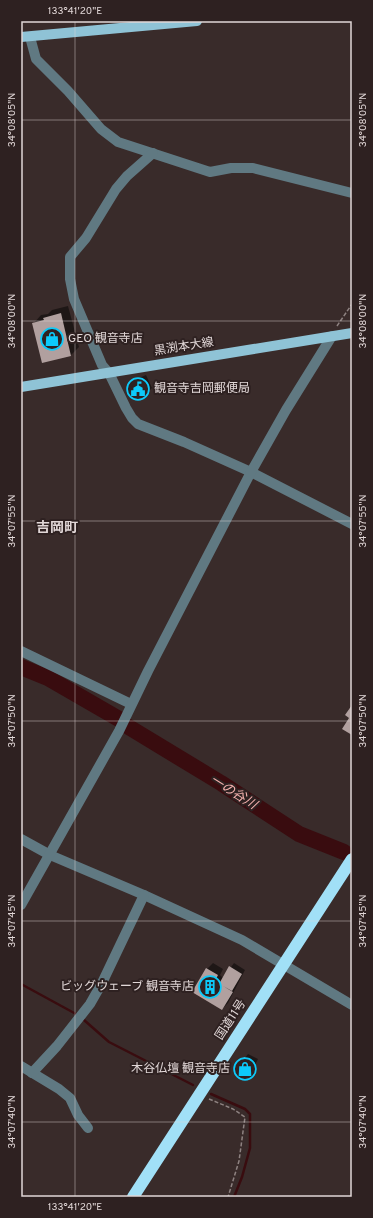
<svg xmlns="http://www.w3.org/2000/svg" width="373" height="1218" font-family="Overpass,'Noto Sans JP',sans-serif">
<rect width="100%" height="100%" fill="#392b2a"/>
<g fill="#0007">
<path d="M68,306L79,347L71,355L43,362L34,323L41,315L48,314L52,310Z"/>
<path d="M146,375L152,388L148,392L129,385L132,381Z"/>
<path d="M213,963L223,969L220,975L223,978L234,963L245,970L228,1003L222,1009L207,969Z"/>
<path d="M248,1054L258,1059L250,1075L246,1079L245,1058Z"/>
</g>
<g fill="none" stroke-linecap="round" stroke-linejoin="round">
<g stroke="#390c0f" stroke-width="2.5">
<path d="M21,984L76,1014"/>
<path d="M84,1020L109,1042L193,1085"/>
<path d="M211,1094L245,1109L250,1114V1148L242,1177L234,1197"/>
</g>
<g stroke="#390c0f" stroke-width="16">
<path d="M21,667L48,678L119,719"/>
<path d="M127,726L221,783L299,834L344,852"/>
</g>
</g>
<g fill="#b1a09f">
<path d="M61,313L71,356L42,363L32,323L44,320L43,318Z"/>
<path d="M142,378L149,393L134,399L127,385Z"/>
<path d="M352,705V735L342,729L349,718L345,715Z"/>
<path d="M229,966L242,974L232,991L223,986L233,992L222,1010L192,992L206,968L218,975L215,981L219,984Z"/>
<path d="M244,1057L255,1063L246,1080L235,1074Z"/>
</g>
<g fill="none" stroke-linecap="round" stroke-linejoin="round">
<g stroke="#8e8281" stroke-width="1.5" stroke-dasharray="4 2" stroke-linecap="butt">
<path d="M337,326L352,304"/>
<path d="M209,1099L233,1109L245,1117L239,1161L228,1197"/>
</g>
<g stroke="#607982" stroke-width="10">
<path d="M30,37L36,59L68,91L101,129L118,142L210,172L231,168H253L352,193"/>
<path d="M153,153L127,176L116,189L86,238L70,257V279L74,299L102,365L109,373L126,408L132,418L138,424L184,442L251,472L352,524"/>
<path d="M21,651L131,704"/>
<path d="M21,839L50,855L144,895L242,940L352,1005"/>
<path d="M21,905L119,731L148,671L251,472L286,410L332,336"/>
<path d="M21,1066L59,1089L70,1098L78,1115L88,1128"/>
<path d="M32,1073L57,1046L90,1004L102,983L144,895"/>
</g>
<g stroke="#8fc3d6" stroke-width="10">
<path d="M21,37L197,21"/>
<path d="M21,387L352,333"/>
</g>
<path stroke="#a1e0f7" stroke-width="12" d="M133,1197L352,859"/>
</g>
<path fill="none" stroke="#e1d7d7" stroke-width="1" stroke-opacity="0.45" d="M75,21V1197M21,120H352M21,321H352M21,521H352M21,721H352M21,921H352M21,1122H352"/>
<defs>
<g id="shop-ring" transform="scale(1.15)"><circle r="9.5" fill="#2e2121" stroke="#0dcafa" stroke-width="1.5"/><path d="M-5-2.5h2.3a2.7 3.5 0 0 1 5.4 0H5L5.5 6h-11ZM-1.5-2.5h3a1.5 2.3 0 0 0-3 0Z" fill="#0dcafa"/></g>
<g id="civic-ring" transform="scale(1.15)"><circle r="9.5" fill="#2e2121" stroke="#0dcafa" stroke-width="1.5"/><path d="M-.6-6.5H3V-4.5H.6V-3L4-1V1h2V6H-6V1h2V-1L-.6-3ZM-1.2 2.5V6h2.4V2.5Z" fill="#0dcafa"/></g>
<g id="building-ring" transform="scale(1.15)"><circle r="9.5" fill="#2e2121" stroke="#0dcafa" stroke-width="1.5"/><path d="M-4-6H4V6H1V3H-1V6H-4ZM-2.5-4.3h1.7v1.8h-1.7ZM.8-4.3h1.7v1.8H.8ZM-2.5-1h1.7V.8h-1.7ZM.8-1h1.7V.8H.8Z" fill="#0dcafa"/></g>
</defs>
<g fill-rule="evenodd">
<use href="#shop-ring" x="52" y="339"/>
<use href="#civic-ring" x="138" y="389"/>
<use href="#building-ring" x="210" y="987"/>
<use href="#shop-ring" x="245" y="1069"/>
</g>
<g text-anchor="middle" dominant-baseline="central" stroke-width="4" stroke-linejoin="round" paint-order="stroke">
<g font-size="12" fill="#e1d7d7" stroke="#2e2121" text-anchor="start">
<text x="68" y="339">GEO 観音寺店</text>
<text x="154" y="389">観音寺吉岡郵便局</text>
<text x="194" y="987" text-anchor="end">ビッグウェーブ 観音寺店</text>
<text x="230" y="1069" text-anchor="end">木谷仏壇 観音寺店</text>
</g>
<g font-size="12" fill="#e1d7d7" stroke="#2e2121">
<text transform="translate(184 347) rotate(-9)">黒渕本大線</text>
<text transform="translate(231 1020) rotate(-57)">国道11号</text>
</g>
<g font-size="13" font-style="italic" fill="#f6b2af" stroke="#2e2121">
<text transform="translate(233 793) rotate(32)">一の谷川</text>
</g>
<g font-size="14" font-weight="bold" fill="#e1d7d7" stroke="#2e2121">
<text x="57" y="528">吉岡町</text>
</g>
</g>
<rect width="373" height="1218" fill="none" stroke="#2e2121" stroke-width="44"/>
<rect x="22" y="22" width="329" height="1174" fill="none" stroke="#e1d7d7" stroke-width="1.5"/>
<g font-size="10" text-anchor="middle" fill="#e1d7d7">
<text x="75" y="14">133°41'20"E</text>
<text transform="translate(11 120) rotate(-90)" y="4">34°08'05"N</text>
<text transform="translate(362 120) rotate(-90)" y="4">34°08'05"N</text>
<text transform="translate(11 321) rotate(-90)" y="4">34°08'00"N</text>
<text transform="translate(362 321) rotate(-90)" y="4">34°08'00"N</text>
<text transform="translate(11 521) rotate(-90)" y="4">34°07'55"N</text>
<text transform="translate(362 521) rotate(-90)" y="4">34°07'55"N</text>
<text transform="translate(11 721) rotate(-90)" y="4">34°07'50"N</text>
<text transform="translate(362 721) rotate(-90)" y="4">34°07'50"N</text>
<text transform="translate(11 921) rotate(-90)" y="4">34°07'45"N</text>
<text transform="translate(362 921) rotate(-90)" y="4">34°07'45"N</text>
<text transform="translate(11 1122) rotate(-90)" y="4">34°07'40"N</text>
<text transform="translate(362 1122) rotate(-90)" y="4">34°07'40"N</text>
<text x="75" y="1210">133°41'20"E</text>
</g>
</svg>
